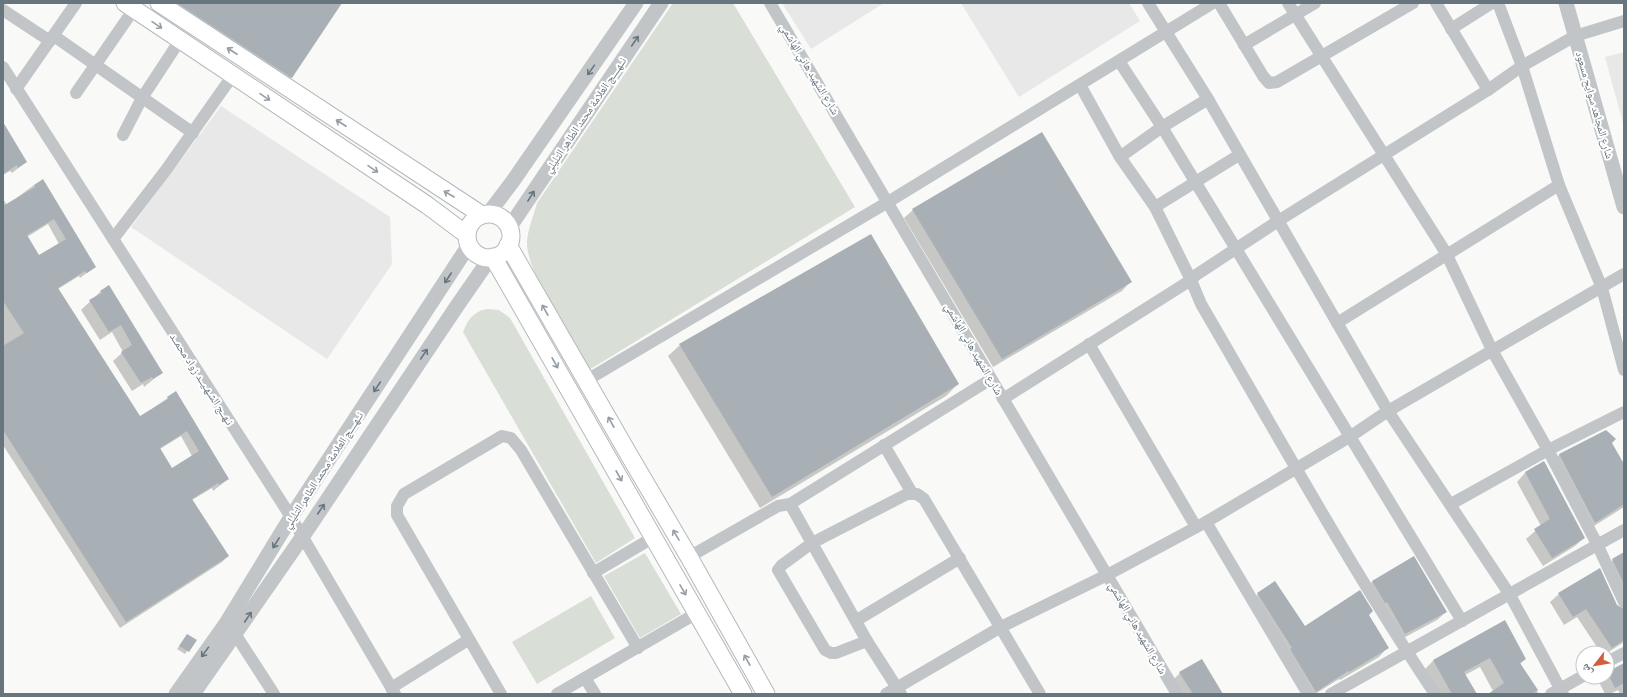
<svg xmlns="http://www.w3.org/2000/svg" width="1627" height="697" font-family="'Titillium Web','Noto Naskh Arabic',sans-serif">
<rect width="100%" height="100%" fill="#f9f9f7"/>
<g fill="#e7e8e7">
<path d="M782,3H884L811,49Z"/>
<path d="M961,3H1129L1140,21L1019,97Z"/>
<path d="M1624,52V127L1605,57Z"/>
<path d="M221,106L390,217L392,264L327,359L131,227Z"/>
</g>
<g fill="#d9ded7">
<path d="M673,3H733L855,207L589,370C573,342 525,271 527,241C528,228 534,215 537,203Z"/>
<path d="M487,309L499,310L510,318L635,538L596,563L463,332C468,319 473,312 487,309Z"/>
<path d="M645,553L681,614L640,638L604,576Z"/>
<path d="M591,596L615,638L537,684L512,642Z"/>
</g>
<g fill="#0003" fill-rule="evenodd">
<path d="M156,3H341L291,78L280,89Z"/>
<path d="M3,123L26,162L12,173L10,171L3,175Z"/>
<path d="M34,185L95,267L80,278L79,276L58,289L140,417L175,393L228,479L213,491L212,488L192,500L228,556L222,562L120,628L3,445V199L7,205ZM48,224L59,244L39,256L27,237ZM181,436L192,456L172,469L160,449Z"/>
<path d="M913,210L1130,282L1122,291L993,367L904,218Z"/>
<path d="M101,291L161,373L144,387L143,384L132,391L113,361L123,352L112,332L100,340L81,310Z"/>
<path d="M680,345L958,384L946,396L760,508L668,356Z"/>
<path d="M1605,431L1624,479V507L1586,531L1551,464L1559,455Z"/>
<path d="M1545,463L1584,538L1575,546L1543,566L1526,539L1541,526L1517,482L1525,473Z"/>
<path d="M1624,553V642L1607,653H1601L1577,617L1564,625L1550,602L1559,594L1617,606L1623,611L1604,568L1613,560Z"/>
<path d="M1414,558L1446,612L1437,620L1396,642L1364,591L1372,582Z"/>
<path d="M1275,583L1304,627L1368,615L1387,648L1379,657L1340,680L1339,679L1315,694H1303L1249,603L1258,594Z"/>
<path d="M1504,622L1525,659L1520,664L1539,694H1489L1493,691L1480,667L1465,675L1475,694H1437L1424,670L1433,661Z"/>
<path d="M185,638L195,641L185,654L177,649Z"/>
<path d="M1624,664V694H1620L1618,690L1610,694H1605L1599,682L1604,677H1607V674Z"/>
<path d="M1180,673L1222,694H1179L1171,682Z"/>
</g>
<g fill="#a9b0b5" fill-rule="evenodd">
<path d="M177,3H342L292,78Z"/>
<path d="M3,122L27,162L18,168L17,165L3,174Z"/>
<path d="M1042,132L1132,282L1002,359L912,209Z"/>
<path d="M43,179L96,267L87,273L85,271L58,288L140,416L168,399L167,397L176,391L229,479L219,485L218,483L192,499L229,556L126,622L3,430V346L24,333L3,301V206L35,187L34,185ZM54,219L66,239L39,255L27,235ZM187,431L199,451L172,468L160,448Z"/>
<path d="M871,234L959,384L772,497L679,344Z"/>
<path d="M109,285L163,373L153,379L152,377L141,383L121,352L132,345L121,325L109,332L89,300L102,293L100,291Z"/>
<path d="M1606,430L1616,439L1612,443L1624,464V504L1595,523L1559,454Z"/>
<path d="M1544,461L1585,538L1552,558L1534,529L1550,519L1525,472Z"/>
<path d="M1624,552V584L1612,559Z"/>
<path d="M1414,556L1447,612L1405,634L1387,602L1385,603L1372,581Z"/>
<path d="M1600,568L1617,605L1624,609V640L1612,648L1586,609L1573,617L1558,593Z"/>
<path d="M1275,581L1305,626L1360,590L1373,611L1369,615L1389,648L1349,672L1348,671L1316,692L1290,649L1292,648L1257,593Z"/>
<path d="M1505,620L1526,659L1520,663L1538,690L1532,694H1488L1504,683L1490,658L1464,672L1477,694H1452L1433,660Z"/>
<path d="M187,634L197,640L189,652L179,646Z"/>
<path d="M1202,659L1223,694H1193L1179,672Z"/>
<path d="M1624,663V683L1615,688L1607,672Z"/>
</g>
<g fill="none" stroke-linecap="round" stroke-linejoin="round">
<g stroke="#b4b9bd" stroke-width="19">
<g id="secondary">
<path d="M125,3L427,205L467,235"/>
<path d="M159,3L482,215"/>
<circle cx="489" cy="236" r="22"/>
<path d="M508,245L632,460L689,557L766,694"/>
<path d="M493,257L743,694"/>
</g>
</g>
<g stroke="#c1c5c8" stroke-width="12">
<path d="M770,3L1177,694"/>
<path d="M1148,3L1208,99L1388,411L1510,595L1563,694"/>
<path d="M1219,3L1263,76L1269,83L1277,82L1413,3"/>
<path d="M1288,3L1446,253L1493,352L1548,450L1597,544L1624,602"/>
<path d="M1436,3L1488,90"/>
<path d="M1498,3L1522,66L1559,185L1602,288L1624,370"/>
<path d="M3,10L50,41"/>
<path d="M1451,29L1492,3"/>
<path d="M54,36L193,133"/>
<path d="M1244,45L1315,3"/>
<path d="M1119,61L1162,127L1462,621"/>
<path d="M3,67L291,517L395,694"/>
<path d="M16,89L76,3"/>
<path d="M76,93L134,9"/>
<path d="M123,135L142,98L180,40"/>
<path d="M1120,157L1162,127L1208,99"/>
<path d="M1155,207L1239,155"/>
<path d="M113,239L166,170L233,75"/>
<path d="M1337,323L1559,185"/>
<path d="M1089,344L1196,527"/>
<path d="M587,380L888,202L1213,3"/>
<path d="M1003,399L1191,280L1155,207L1120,157L1080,85"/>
<path d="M884,445L912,493"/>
<path d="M790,504L991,379"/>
<path d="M1451,504L1548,450L1624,412"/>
<path d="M1206,522L1308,694"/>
<path d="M689,557L778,506L790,504L867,641L901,694"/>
<path d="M593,573L654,537"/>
<path d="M857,620L960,558"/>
<path d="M230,626L274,694"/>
<path d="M867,641L836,653H831L825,650L778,570L782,565L812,543L907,494H917L924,499L1040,694"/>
<path d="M1607,662L1624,653"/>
<path d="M585,678L595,694"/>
<path d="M391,688L468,640"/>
<path d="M501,694L397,515V506L404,494L502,436L511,438L521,450L638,648"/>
<path d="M557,694L697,613"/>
<path d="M886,694L1001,627L1107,575L1206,522L1351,436L1388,411L1624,274"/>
<path d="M1331,694L1624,530"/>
<path d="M1435,694C1351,569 1277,434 1201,304L1191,280L1196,275L1278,221L1488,90L1522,66L1575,36L1624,21"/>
<path d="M1551,694L1583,676"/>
</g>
<g stroke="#c1c5c8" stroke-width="15">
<path d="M1566,3L1624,207"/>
<path d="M488,214L513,181L636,3"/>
<path d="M509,228L661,3"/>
<path d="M176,694L227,622L291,517L469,245"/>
<path d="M193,694L303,536L457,306L491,257"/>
</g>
<use href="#secondary" stroke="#fff" stroke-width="17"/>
</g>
<defs><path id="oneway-shaft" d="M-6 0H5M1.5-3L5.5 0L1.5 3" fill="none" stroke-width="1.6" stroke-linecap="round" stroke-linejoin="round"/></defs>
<g stroke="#959ea5">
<use href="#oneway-shaft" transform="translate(157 25) rotate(34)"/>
<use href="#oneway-shaft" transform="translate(232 51) rotate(-147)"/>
<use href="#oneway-shaft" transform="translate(265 97) rotate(34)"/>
<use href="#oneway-shaft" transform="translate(341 123) rotate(-147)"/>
<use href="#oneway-shaft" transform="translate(373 169) rotate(34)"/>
<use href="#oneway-shaft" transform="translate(449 194) rotate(-150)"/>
<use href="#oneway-shaft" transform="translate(545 310) rotate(-119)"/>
<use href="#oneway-shaft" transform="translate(555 363) rotate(61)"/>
<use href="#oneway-shaft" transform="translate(611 422) rotate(-119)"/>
<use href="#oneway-shaft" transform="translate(619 476) rotate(61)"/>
<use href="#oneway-shaft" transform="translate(676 535) rotate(-121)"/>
<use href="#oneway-shaft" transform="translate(683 590) rotate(60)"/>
<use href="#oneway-shaft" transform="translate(747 660) rotate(-119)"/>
</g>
<g stroke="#67757f">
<use href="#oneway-shaft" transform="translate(635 41) rotate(-56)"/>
<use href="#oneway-shaft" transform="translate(591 70) rotate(125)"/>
<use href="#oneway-shaft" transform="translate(531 196) rotate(-58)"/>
<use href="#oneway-shaft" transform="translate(448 278) rotate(123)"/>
<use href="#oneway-shaft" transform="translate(424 354) rotate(-56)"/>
<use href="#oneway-shaft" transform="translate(377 387) rotate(124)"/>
<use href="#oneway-shaft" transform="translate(321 509) rotate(-56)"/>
<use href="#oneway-shaft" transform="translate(276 543) rotate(122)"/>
<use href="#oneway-shaft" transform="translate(248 617) rotate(-56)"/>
<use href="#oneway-shaft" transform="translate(205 652) rotate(126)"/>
</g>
<g text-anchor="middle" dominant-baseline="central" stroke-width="4" stroke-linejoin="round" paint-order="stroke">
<g font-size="11" fill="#67757f" stroke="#fff">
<text transform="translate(810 69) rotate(59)">شارع الشهيد هاني الهاشمي</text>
<text transform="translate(1595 105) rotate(74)">شارع المجاهد سوايح مسعود</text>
<text transform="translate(585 115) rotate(-56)">نــهــــج العلامة محمد الطاهر التليلي</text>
<text transform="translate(974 349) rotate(60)">شارع الشهيد هاني الهاشمي</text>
<text transform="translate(202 379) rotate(57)">نـهــج الشـهـيــد زواد محمــد</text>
<text transform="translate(323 470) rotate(-57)">نــهــــج العلامة محمد الطاهر التليلي</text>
<text transform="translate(1138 628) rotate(60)">شارع الشهيد هاني الهاشمي</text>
</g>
</g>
<rect width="1627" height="697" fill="none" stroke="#67757f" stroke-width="8"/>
<g transform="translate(1595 665) rotate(239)"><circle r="19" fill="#ffffff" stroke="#c2c8cc"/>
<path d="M0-3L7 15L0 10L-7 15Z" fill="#d15f3f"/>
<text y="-6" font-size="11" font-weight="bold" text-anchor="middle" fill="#67757f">ش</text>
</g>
</svg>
